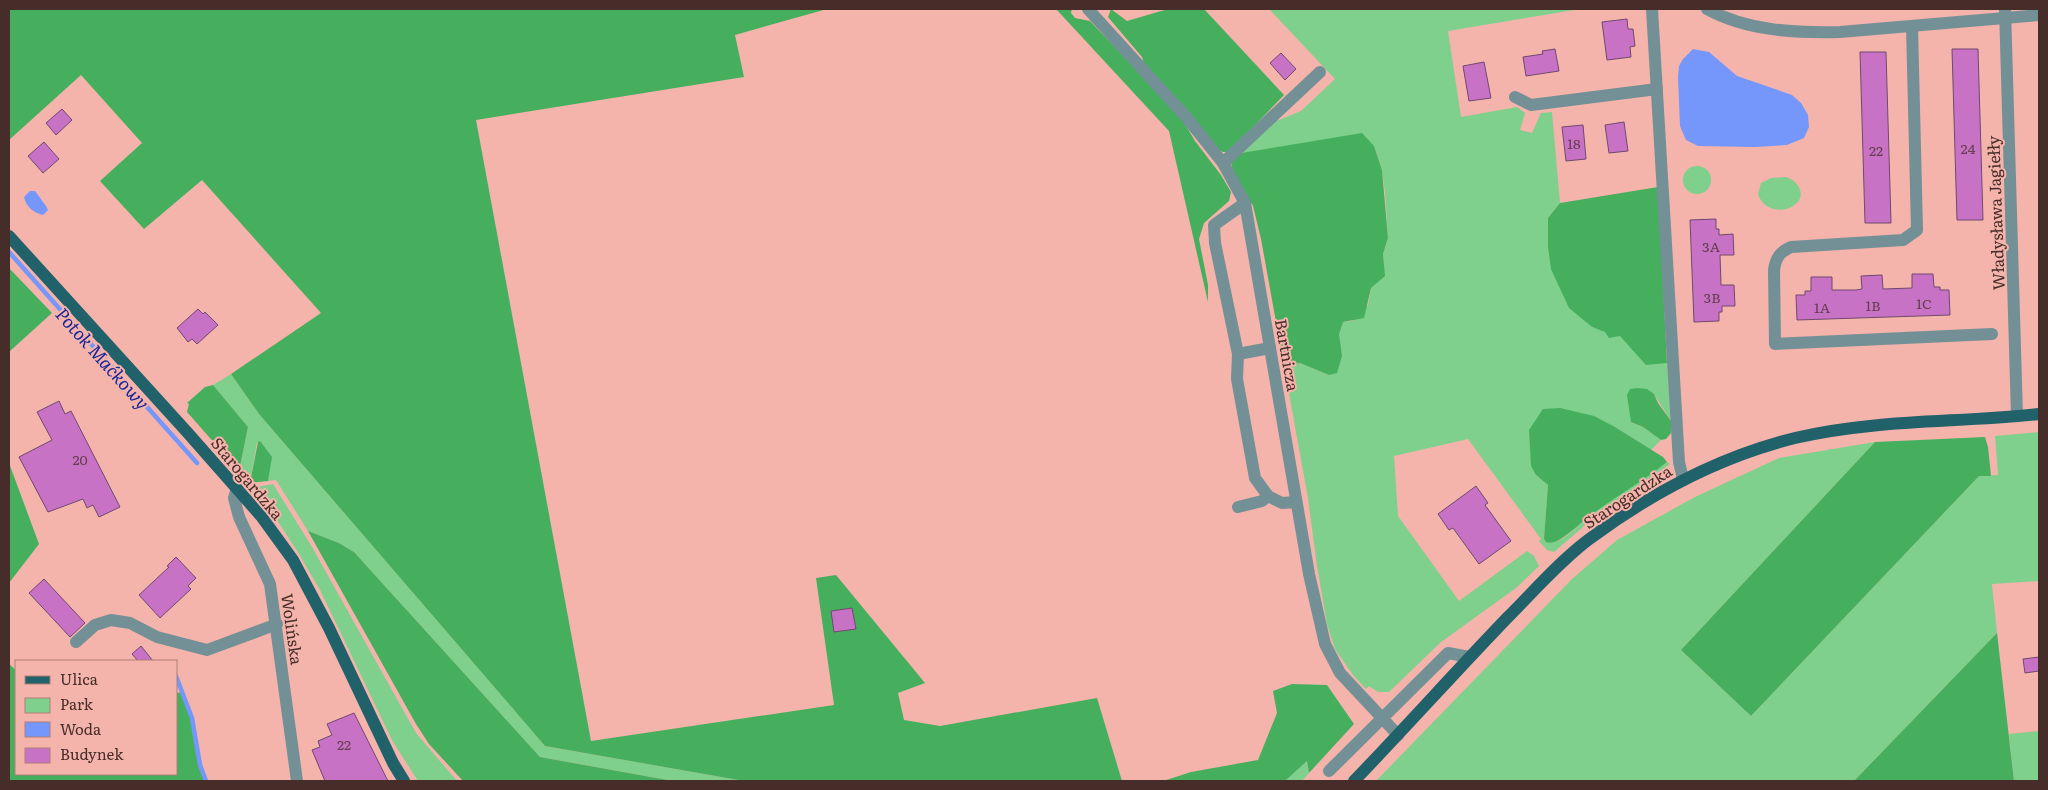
<svg xmlns="http://www.w3.org/2000/svg" width="2048" height="790" font-family="Literata,serif">
<rect width="100%" height="100%" fill="#f4b4ab"/>
<g fill="#7ed08c">
<path d="M1269,9H1580L1448,31L1461,117L1517,107L1525,113L1520,130L1532,133L1541,113L1552,112L1560,203L1548,218L1592,327L1620,336L1667,363L1671,421L1654,394L1631,415V422L1643,427L1661,440L1651,450L1615,427L1536,475L1548,485L1544,540C1547,542 1550,543 1555,542C1569,537 1580,523 1591,514C1616,496 1643,481 1667,462L1670,464L1591,520L1554,552L1547,550L1539,541L1541,539L1468,439L1394,456L1398,516L1459,601L1527,551L1534,556L1539,566L1516,588L1441,642L1389,692H1378L1369,686L1366,689L1353,675L1335,649L1327,624L1317,566L1308,498L1284,366L1300,363L1329,375L1342,356L1338,334L1343,322L1352,321L1368,305L1371,288L1384,276L1383,254L1388,238L1385,192L1382,170L1374,146L1241,153L1269,124L1301,111L1335,79Z"/>
<circle cx="1697" cy="180" r="14"/>
<path d="M1786,177C1799,181 1808,197 1793,206C1781,214 1762,209 1758,194L1761,183L1771,178Z"/>
<path d="M231,374L259,414L545,746L744,781H673L540,757L354,552L339,543L308,531L276,480L268,481L271,457L257,442L250,483L239,471L248,427L213,385Z"/>
<path d="M2039,432V581L1992,584L1997,633L1854,781H1376L1571,580L1617,540L1695,497L1779,458L1875,442L1681,650L1751,716L1979,476L1998,475L1995,436Z"/>
<path d="M273,484L312,547L416,733L457,781H418L393,742L320,590L299,554L277,520L248,489Z"/>
<path d="M2039,731V781H2014L2009,734Z"/>
<path d="M1307,761L1309,773L1302,781H1285Z"/>
</g>
<g fill="#46af5e">
<path d="M9,9H827L735,35L744,77L476,120L591,741L834,705L816,578L836,575L925,683L898,693L904,720L940,726L1097,698L1122,781H744L545,746L259,414L231,374L321,313L202,180L144,229L100,181L142,143L81,75L9,140Z"/>
<path d="M1056,9H1072L1071,13L1075,18L1090,21L1179,114L1195,141L1221,175L1231,192L1229,201L1204,223L1199,239L1208,285V302L1169,131Z"/>
<path d="M1111,9L1127,21L1168,9H1204L1284,95L1229,152H1223L1216,148L1146,69L1142,57L1108,17Z"/>
<path d="M1362,133L1374,146L1382,170L1388,238L1383,254L1385,276L1371,288L1364,318L1343,322L1339,334L1342,356L1337,373L1329,375L1300,363L1284,366L1261,239L1253,206L1233,171L1231,163L1241,153Z"/>
<path d="M1658,187L1667,363L1646,365L1620,336L1609,338L1605,332L1592,327L1569,308L1551,269L1548,247V218L1560,203Z"/>
<path d="M9,268L52,313L9,352Z"/>
<path d="M213,385L248,427L239,471L187,412L189,404L187,403L205,387Z"/>
<path d="M1637,388L1647,389L1654,394L1658,403L1671,421V433L1666,439L1661,440L1643,427L1631,422L1627,395L1630,389Z"/>
<path d="M1560,408L1594,416L1615,427L1663,457L1667,462C1643,482 1616,496 1591,515C1580,523 1570,534 1557,541C1553,543 1550,543 1546,542L1544,539L1548,485L1536,475L1531,466L1529,430L1543,409Z"/>
<path d="M1985,437L1988,447L1991,476H1979L1751,716L1681,650L1875,442Z"/>
<path d="M260,441L272,457L268,481L250,483L258,442Z"/>
<path d="M9,463L39,544L9,583Z"/>
<path d="M308,531L339,543L354,552L540,757L673,781H463L429,744L416,724Z"/>
<path d="M1997,633L2014,781H1854Z"/>
<path d="M9,664L16,670V774H176V693L182,692L192,718L200,765L206,781H9Z"/>
<path d="M1292,684L1327,685L1354,724L1309,773L1307,761L1285,781H1163L1191,772L1258,760L1277,713L1273,691Z"/>
</g>
<g fill="#7596fa">
<path d="M1693,49L1709,52L1737,76L1792,95L1801,103L1808,115L1809,127L1804,138L1787,145L1755,147L1698,146L1686,140L1680,126L1678,77L1679,66L1683,59Z"/>
<path d="M30,191H35L46,206L48,210L43,215C34,213 26,207 24,197Z"/>
</g>
<g fill="none" stroke-linecap="round" stroke-linejoin="round">
<g stroke="#7596fa" stroke-width="4.5">
<path d="M9,252L197,463"/>
<path d="M176,676L192,718L200,765L206,781"/>
</g>
</g>
<g fill="#c872c5" stroke="#70496e">
<path d="M1627,19L1628,29H1633L1635,46L1630,47L1631,57L1607,60L1602,22Z"/>
<path d="M1555,49L1559,71L1526,76L1523,57L1543,54L1542,51Z"/>
<path d="M1952,49H1978L1983,220H1957Z"/>
<path d="M1860,52H1886L1891,223H1865Z"/>
<path d="M1281,53L1296,69L1285,80L1270,63Z"/>
<path d="M1484,62L1491,98L1469,101L1463,66Z"/>
<path d="M62,109L72,120L56,135L46,123Z"/>
<path d="M1624,122L1628,151L1609,153L1605,125Z"/>
<path d="M1583,125L1586,159L1566,161L1562,127Z"/>
<path d="M44,142L59,159L43,173L28,156Z"/>
<path d="M1716,219V229H1719V235L1733,234L1734,255H1720L1721,285H1734L1735,306H1722V312H1719V321L1694,322L1690,220Z"/>
<path d="M1912,274H1933L1934,287H1940V290H1949L1950,315L1797,320L1796,295H1805V291H1811V277H1832V290H1856L1862,289L1861,276L1882,275L1883,289L1912,288Z"/>
<path d="M198,309L203,314L205,312L218,325L197,344L192,339L188,342L177,328Z"/>
<path d="M59,401L65,414L71,411L120,507L99,517L93,505L87,508L83,499L48,512L19,457L52,440L37,412Z"/>
<path d="M1476,486L1488,503L1485,505L1511,541L1479,564L1453,528L1449,530L1438,514Z"/>
<path d="M176,557L196,578L188,586L191,589L160,618L139,595L169,567L167,566Z"/>
<path d="M44,579L85,623L70,637L29,593Z"/>
<path d="M852,608L856,629L834,632L831,611Z"/>
<path d="M141,646L153,661H138L132,654Z"/>
<path d="M2039,657V671L2025,673L2023,659Z"/>
<path d="M354,713L388,781H325L312,750L320,747L318,741L332,735L327,724Z"/>
</g>
<g fill="none" stroke-linecap="round" stroke-linejoin="round">
<g stroke="#729095" stroke-width="12">
<path d="M1088,9L1187,118L1223,163L1245,203L1309,574L1325,644L1340,673L1398,735"/>
<path d="M1652,9L1679,462L1683,479"/>
<path d="M1707,9C1747,31 1796,33 1840,32L2039,15"/>
<path d="M2005,9L2017,416"/>
<path d="M1912,26L1917,230L1903,240L1791,247C1780,252 1776,257 1774,270L1775,344L1992,334"/>
<path d="M1515,97L1531,105L1657,89"/>
<path d="M1223,163L1320,72"/>
<path d="M1245,203L1214,225L1215,243L1238,354L1237,379L1255,478L1268,496L1282,503L1296,502"/>
<path d="M1238,354L1270,348"/>
<path d="M237,488L234,498L239,517L270,584L297,781"/>
<path d="M1238,507L1262,501L1268,496"/>
<path d="M76,642L95,625L111,620L130,623L157,637L207,650L277,624"/>
<path d="M1329,771L1448,653L1469,657"/>
</g>
<g stroke="#21616a" stroke-width="12">
<path d="M9,236L187,432L261,516L293,560L329,628L393,763L404,781"/>
<path d="M1354,781C1406,727 1456,671 1508,617C1534,591 1559,562 1588,540C1651,493 1718,457 1795,438C1875,419 1958,423 2039,414"/>
</g>
</g>
<g text-anchor="middle" dominant-baseline="central" stroke-width="4" stroke-linejoin="round" paint-order="stroke">
<g font-size="14" fill="#663e50">
<text x="1574" y="143">18</text>
<text x="1968" y="148">24</text>
<text x="1876" y="150">22</text>
<text x="1711" y="246">3A</text>
<text x="1712" y="297">3B</text>
<text x="1924" y="303">1C</text>
<text x="1873" y="305">1B</text>
<text x="1822" y="307">1A</text>
<text x="80" y="459">20</text>
<text x="344" y="744">22</text>
</g>
<g font-size="16" fill="#462d29" stroke="#f4b4ab">
<text transform="translate(1995 213) rotate(-92)">Władysława Jagiełły</text>
<text transform="translate(1288 355) rotate(80)">Bartnicza</text>
<text transform="translate(248 478) rotate(50)">Starogardzka</text>
<text transform="translate(1627 496) rotate(-33)">Starogardzka</text>
<text transform="translate(293 629) rotate(82)">Wolińska</text>
</g>
<g font-size="18" font-style="italic" fill="#192697" stroke="#f4b4ab">
<text transform="translate(103 358) rotate(48)">Potok Maćkowy</text>
</g>
</g>
<rect width="2048" height="790" fill="none" stroke="#462d29" stroke-width="20"/>
<rect x="15" y="660" width="162" height="115" fill="#f4b4ab" stroke="#ae7e77"/>
<rect x="25" y="676" width="25" height="8" fill="#21616a" stroke="#ae7e77"/>
<text x="60" y="685" font-size="15" fill="#462d29">Ulica</text>
<rect x="25" y="698" width="25" height="15" fill="#7ed08c" stroke="#ae7e77"/>
<text x="60" y="710" font-size="15" fill="#462d29">Park</text>
<rect x="25" y="722" width="25" height="15" fill="#7596fa" stroke="#ae7e77"/>
<text x="60" y="735" font-size="15" fill="#462d29">Woda</text>
<rect x="25" y="748" width="25" height="15" fill="#c872c5" stroke="#ae7e77"/>
<text x="60" y="760" font-size="15" fill="#462d29">Budynek</text>
</svg>
